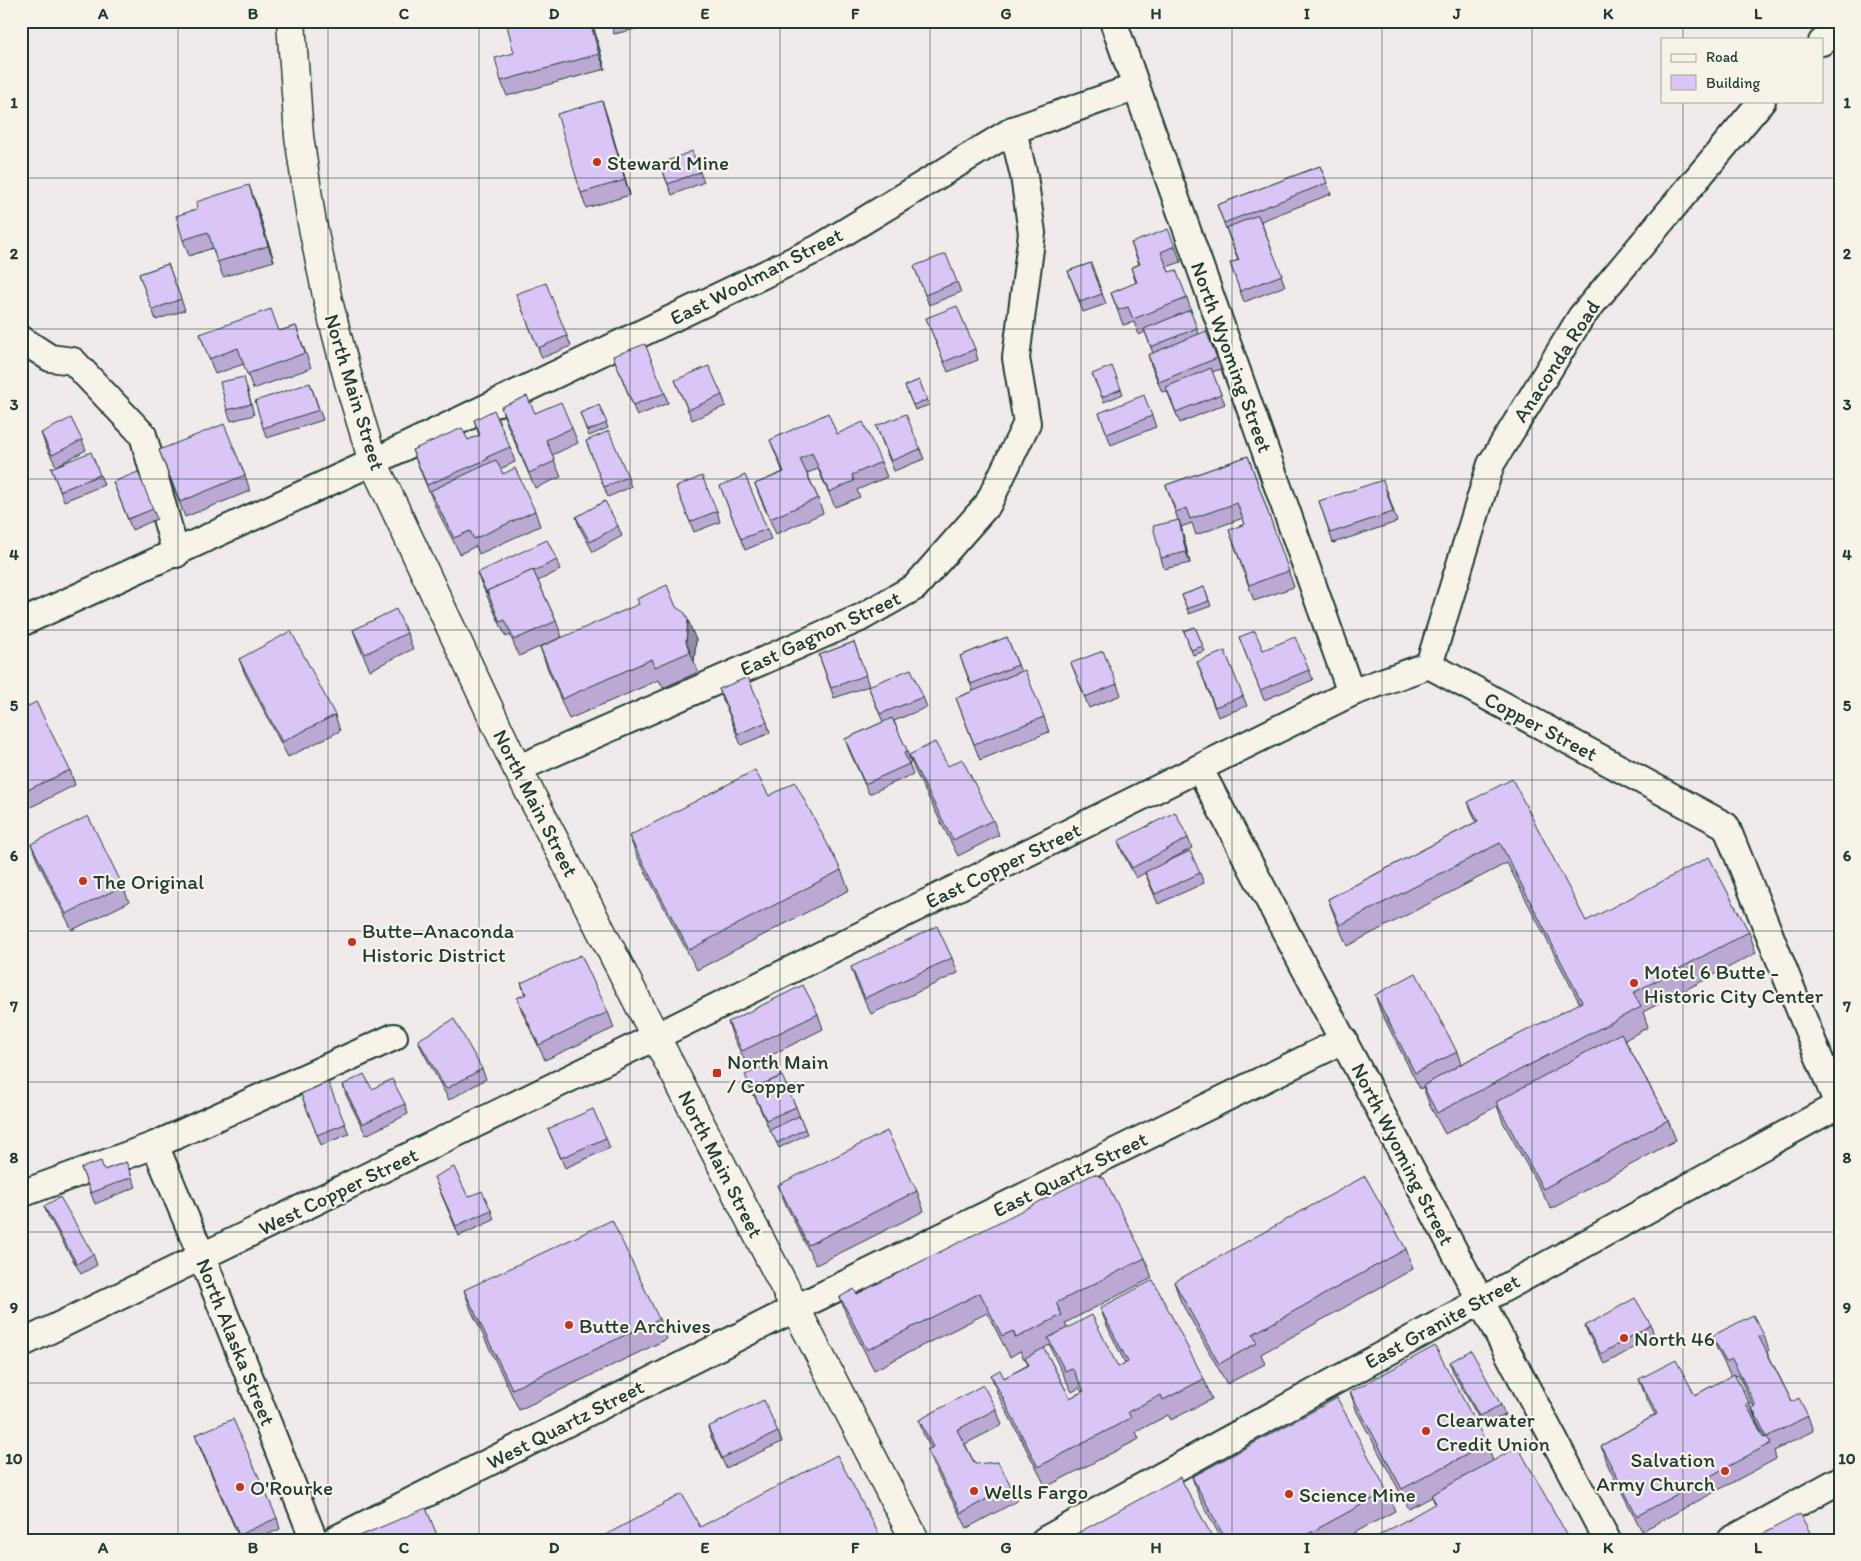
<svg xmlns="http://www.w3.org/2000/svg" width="1861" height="1561" font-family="Itim,sans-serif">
<rect width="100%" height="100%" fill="#f1eaeb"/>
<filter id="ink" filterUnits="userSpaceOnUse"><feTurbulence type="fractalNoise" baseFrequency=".02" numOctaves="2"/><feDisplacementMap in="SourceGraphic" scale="10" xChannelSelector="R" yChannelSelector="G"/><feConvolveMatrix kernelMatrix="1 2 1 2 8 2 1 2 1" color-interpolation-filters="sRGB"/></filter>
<g filter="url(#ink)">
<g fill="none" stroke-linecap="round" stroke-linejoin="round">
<g stroke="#1f3d34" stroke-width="30">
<g id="minor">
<path d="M1113,21L1351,693"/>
<path d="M1822,42L1840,31"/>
<path d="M21,339L50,358L73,361L143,435L176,554"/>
<path d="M21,623L373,462L817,249L1013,130L1136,87"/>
<path d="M1429,665L1491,464L1581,317L1762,101"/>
<path d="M1199,768L1607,1540"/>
<path d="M517,769L860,618L915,587L988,504L1027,423L1016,358L1032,233L1024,176L1013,130"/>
<path d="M155,1145L202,1257L314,1540"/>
<path d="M21,1194L155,1145L394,1037"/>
<path d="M21,1344L655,1037L1351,693L1429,665L1726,826L1840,1110"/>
<path d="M334,1540L796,1308L1344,1040"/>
<path d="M1045,1540L1840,1104"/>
<path d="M1731,1540L1840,1480"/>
</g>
</g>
<g stroke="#1f3d34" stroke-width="31">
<path id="major" d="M291,21L299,136L311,218L328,301L349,382L373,462L512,758L915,1540"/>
</g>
<use href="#minor" stroke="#f7f3e8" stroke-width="26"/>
<use href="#major" stroke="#f7f3e8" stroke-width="28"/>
</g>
<g fill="#bba9d4" stroke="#1f3d34" fill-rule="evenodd">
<path d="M592,21L605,69L507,96L501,81L514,53Z"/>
<path d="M610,21H657V24L614,34Z"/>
<path d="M602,101L607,116L630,195L586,208L581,193Z"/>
<path d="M660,164L700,172L704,182L672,195Z"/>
<path d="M1320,166L1331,194L1261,221L1285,286L1244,302L1230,263L1238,260L1217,205Z"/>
<path d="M255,201L274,261L223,277L213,248L189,256L183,240Z"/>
<path d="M1131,243L1175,246L1181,262L1167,267L1169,272L1187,298L1192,313H1191L1199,334L1217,358L1221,369L1212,372L1225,404L1180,423L1167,391L1162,392L1151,365L1148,355L1153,353L1145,332L1139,335L1134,322L1123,325L1111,293L1136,283L1131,268L1139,264Z"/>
<path d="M1091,263L1106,304L1083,312L1068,271Z"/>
<path d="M168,264L185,310L156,320L139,274Z"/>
<path d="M914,266L957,282L961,292L929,305Z"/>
<path d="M516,294L567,336L571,346L542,358Z"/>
<path d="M926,318L975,349L978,360L948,372Z"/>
<path d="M296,326L311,368L253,389L244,364L215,374L200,334L279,331Z"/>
<path d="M613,356L665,393L668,403L637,416Z"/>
<path d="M1094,379L1121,389L1123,394L1104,402Z"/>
<path d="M675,380L722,395L726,406L692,420Z"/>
<path d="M919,380L929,405L915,410L905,386Z"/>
<path d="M310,383L323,420L267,438L263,428Z"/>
<path d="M247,387L254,415L231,421L227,410Z"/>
<path d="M599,405L608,428L589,436L580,413Z"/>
<path d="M501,407L535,413L572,428L578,443L552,455L561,477L535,488L506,422Z"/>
<path d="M1099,413L1152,416L1156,427L1111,445Z"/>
<path d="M474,420L510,447L515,462L500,469L503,474L535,511L540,526L479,554L476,546L460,554L435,506L418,465L412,450L468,440L479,435Z"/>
<path d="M876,426L920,449L924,459L894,471Z"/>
<path d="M41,433L82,440L86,450L56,466L45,444Z"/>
<path d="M837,434L881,462L887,477L857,490L860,497L835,507L818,469L807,473L818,498L823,513L776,534L761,500L755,484L783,472L770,440Z"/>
<path d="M586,441L628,477L631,487L608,497Z"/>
<path d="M159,450L245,475L250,491L185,517Z"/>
<path d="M1248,456L1294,587L1254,601L1229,530L1245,524L1243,518L1196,535L1192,523L1181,527L1190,563L1164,569L1161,558L1178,520L1166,485Z"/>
<path d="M51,468L100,475L104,485L64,501Z"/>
<path d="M113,482L153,509L157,519L132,530Z"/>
<path d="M720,486L767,529L771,539L745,550Z"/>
<path d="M676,487L717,511L720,522L694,532Z"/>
<path d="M1387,490L1397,522L1333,543L1319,501Z"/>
<path d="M576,517L618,526L622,536L593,552L580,528Z"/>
<path d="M557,560L560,570L538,581L556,621L562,637L519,656L510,635L506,637L481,583L477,573Z"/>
<path d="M1204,587L1211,606L1189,614L1182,595Z"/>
<path d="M676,607L696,640L694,661L698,672L663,688L659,680L569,719L547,667L540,647Z"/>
<path d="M1195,627L1205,651L1193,655L1184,631Z"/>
<path d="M353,630L407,633L413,649L370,670L359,646Z"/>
<path d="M1007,637L1021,672L1044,717L1049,732L980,760L956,698L973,691L960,656Z"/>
<path d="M1239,637L1263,650L1309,670L1313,680L1264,700Z"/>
<path d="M854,642L869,686L834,698L819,655Z"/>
<path d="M239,659L335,715L340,731L288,757L245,674Z"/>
<path d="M1197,662L1243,696L1247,706L1218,717Z"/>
<path d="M1071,663L1117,684L1121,695L1089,708Z"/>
<path d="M868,686L923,697L927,707L894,721L911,762L909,763L913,774L869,794L849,750L845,739L883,722Z"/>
<path d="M719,689L767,722L770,733L741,745Z"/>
<path d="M21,710L70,770L75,785L21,812Z"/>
<path d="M909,755L948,766L993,820L999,835L958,856L915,771Z"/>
<path d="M769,796L841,870L849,890L697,970L637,856L629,836Z"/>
<path d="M1468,802L1586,921L1749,932L1756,953L1643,1012L1648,1027L1625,1040L1668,1120L1676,1140L1551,1209L1503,1122L1497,1106L1445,1134L1430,1106L1423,1087L1420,1089L1380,1010L1375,995L1457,1052L1461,1064L1580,1004L1507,863L1347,946L1336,920L1328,899L1476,822Z"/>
<path d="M1188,838L1192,848L1164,863L1200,873L1204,883L1158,904L1145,873L1136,878L1122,852L1118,841Z"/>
<path d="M31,844L123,886L129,902L72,930L37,860Z"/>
<path d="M952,958L958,973L871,1014L856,982L851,967Z"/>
<path d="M521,983L608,1012L614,1028L545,1060L523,1014L517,998L525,995Z"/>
<path d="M818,1014L823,1029L748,1067L733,1037L728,1022Z"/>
<path d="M418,1040L482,1069L486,1079L449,1100L422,1050Z"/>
<path d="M781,1076L796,1107L800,1117L807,1134L779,1148L771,1130L770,1131L754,1095L753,1096L747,1080Z"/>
<path d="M343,1085L372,1089L405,1104L408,1114L366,1135L346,1095Z"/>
<path d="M301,1094L345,1124L349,1134L321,1145Z"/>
<path d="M548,1129L606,1138L610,1148L565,1168Z"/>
<path d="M126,1162L136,1187L95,1204L81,1168L104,1170Z"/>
<path d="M434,1177L491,1210L494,1220L459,1236Z"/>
<path d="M778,1185L917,1191L924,1211L816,1265L786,1205Z"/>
<path d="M44,1206L93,1254L97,1265L81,1274L48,1216Z"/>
<path d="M1406,1249L1413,1269L1261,1354L1265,1364L1227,1384L1181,1302L1174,1282Z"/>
<path d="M1145,1258L1152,1278L1065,1323L1067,1328L1118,1367L1125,1363L1108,1328L1100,1308L1204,1379L1212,1399L1171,1420L1168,1415L1136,1432L1139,1439L1046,1487L998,1395L991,1375L1004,1378L1028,1365L1025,1358L1024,1359L1020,1351L1010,1357L987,1313L874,1370L847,1317L840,1297ZM1050,1345L1055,1358L1072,1392L1079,1388L1082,1392L1070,1398L1044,1348Z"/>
<path d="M464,1290L659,1319L667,1339L519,1410L471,1310Z"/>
<path d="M1651,1325L1654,1336L1605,1364L1589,1336L1585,1326Z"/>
<path d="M1764,1335L1769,1351L1767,1352L1792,1402L1808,1416L1813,1431L1774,1451L1776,1459L1642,1531L1606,1462L1601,1446L1655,1415L1645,1395L1639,1379L1695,1395L1731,1376L1718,1351L1712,1336ZM1738,1375L1754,1407L1752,1408L1757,1423L1765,1437L1764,1438L1753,1418L1755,1417L1749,1402L1735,1376Z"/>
<path d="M1450,1362L1501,1405L1505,1415L1483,1426L1453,1372Z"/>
<path d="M1350,1392L1487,1444L1493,1461L1435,1504L1432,1497L1409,1509L1357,1412Z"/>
<path d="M996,1409L1002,1425L965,1444L975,1464L1011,1486L1017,1501L967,1528L933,1465L927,1450L931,1448L924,1436L919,1420Z"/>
<path d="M708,1427L778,1432L782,1442L726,1468L711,1437Z"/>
<path d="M195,1435L277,1518L280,1529L255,1540H240L199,1446Z"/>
<path d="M1192,1477L1387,1491L1395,1511L1341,1540H1222L1199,1497Z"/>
</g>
<g fill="#988aac" stroke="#1f3d34">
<path d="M590,21H592L605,69L599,54Z"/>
<path d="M602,101L607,116L630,195L625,180Z"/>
<path d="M249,185L255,201L274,261L268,246Z"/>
<path d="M1179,520L1182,530L1190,563L1186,552Z"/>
<path d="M688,620L696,640L694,661L686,642Z"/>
</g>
<g fill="#d9c5f6" stroke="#1f3d34">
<path d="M506,21H590L599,54L501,81L495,58L514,53Z"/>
<path d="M602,101L625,180L581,193L557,114Z"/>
<path d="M692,151L700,172L668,184L660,164Z"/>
<path d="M1320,166L1327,183L1224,223L1217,205Z"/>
<path d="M249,185L268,246L217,262L208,232L183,240L176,216L197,209L196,202Z"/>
<path d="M1258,215L1282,275L1240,291L1230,263L1239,260L1226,228Z"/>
<path d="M1168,229L1175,246L1161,252L1169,272L1176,270L1187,298L1133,319L1128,307L1118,310L1111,293L1137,282L1131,268L1140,264L1131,243Z"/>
<path d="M946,254L957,282L925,295L914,266Z"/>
<path d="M1091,263L1102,294L1080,302L1068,271Z"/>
<path d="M168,264L181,299L152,310L139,274Z"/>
<path d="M546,283L567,336L538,348L516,294Z"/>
<path d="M957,306L975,349L944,362L926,318Z"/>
<path d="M271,309L279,331L296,326L305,353L247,374L238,348L209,359L200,334Z"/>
<path d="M1190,310L1197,328L1151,347L1144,329Z"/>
<path d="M1206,331L1217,358L1159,382L1148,355Z"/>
<path d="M645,344L665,393L633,405L613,356Z"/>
<path d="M709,366L722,395L688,410L675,380Z"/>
<path d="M1112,366L1121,389L1102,397L1092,374Z"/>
<path d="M1211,368L1221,394L1176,412L1166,387Z"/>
<path d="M244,377L251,404L227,410L220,382Z"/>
<path d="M919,380L927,400L913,405L905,386Z"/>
<path d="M310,383L319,410L263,428L255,401Z"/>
<path d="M1144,395L1152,416L1107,434L1099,413Z"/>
<path d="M527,396L535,413L561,402L572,428L546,440L555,461L529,473L501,407Z"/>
<path d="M599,405L607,423L587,431L580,413Z"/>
<path d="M494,410L510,447L487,457L488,459L427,485L412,450L462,428L468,440L480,435L474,420Z"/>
<path d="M828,413L837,434L863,422L881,462L852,475L854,481L829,492L812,453L800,459L818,498L770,519L755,484L784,472L770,440Z"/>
<path d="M906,414L920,449L891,461L876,426Z"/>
<path d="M71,418L82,440L52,455L41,433Z"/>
<path d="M224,424L245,475L180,502L159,450Z"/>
<path d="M609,431L628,477L604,487L586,441Z"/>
<path d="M91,452L100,475L60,491L51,468Z"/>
<path d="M1248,456L1289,571L1249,585L1229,530L1245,524L1237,503L1190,519L1186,508L1176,512L1166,485Z"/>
<path d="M496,460L503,474L515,468L535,511L474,539L470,531L454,538L430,491Z"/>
<path d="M138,472L153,509L128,519L113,482Z"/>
<path d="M745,475L767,529L741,539L720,486Z"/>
<path d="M702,476L717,511L690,522L676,487Z"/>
<path d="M1383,480L1393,512L1330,533L1319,501Z"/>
<path d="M605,501L618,526L590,542L576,517Z"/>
<path d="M1179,520L1186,552L1161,558L1153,526Z"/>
<path d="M547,540L557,560L534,571L533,570L487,591V593L477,573Z"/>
<path d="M533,570L556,621L514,640L505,620L500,622L487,591Z"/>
<path d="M667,585L676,607L685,613L688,620L686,642L690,652L655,667L652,659L562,699L540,647L639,604L637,599Z"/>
<path d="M1204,587L1209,601L1187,609L1182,595Z"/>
<path d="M396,609L407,633L365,654L353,630Z"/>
<path d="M1195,627L1203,646L1191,650L1184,631Z"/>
<path d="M291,631L335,715L282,742L239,659Z"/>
<path d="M1255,631L1263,650L1295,637L1309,670L1260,690L1239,637Z"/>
<path d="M1007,637L1018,665L971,684L960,656Z"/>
<path d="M854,642L866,675L831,688L819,655Z"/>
<path d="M1103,651L1117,684L1085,697L1071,663Z"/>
<path d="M1225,651L1243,696L1215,707L1197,662Z"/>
<path d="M911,669L923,697L880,714L868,686Z"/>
<path d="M1025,670L1044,717L974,744L956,698Z"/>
<path d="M748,677L767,722L738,734L719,689Z"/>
<path d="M36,702L70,770L21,793V710Z"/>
<path d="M892,718L908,752L904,753L909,764L865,784L845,739Z"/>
<path d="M935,742L948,766L962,759L993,820L953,840L909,755Z"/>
<path d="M755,770L769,796L795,782L841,870L689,950L629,836Z"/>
<path d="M1512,779L1586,921L1709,857L1749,932L1633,993L1641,1007L1437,1113L1423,1086L1463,1063L1582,1002L1500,843L1340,925L1328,899L1478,821L1468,802Z"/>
<path d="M1175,812L1188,838L1132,868L1118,841Z"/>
<path d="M88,816L123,886L66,914L31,844Z"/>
<path d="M1190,851L1200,873L1155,894L1145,872Z"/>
<path d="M937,926L952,958L865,998L851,967Z"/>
<path d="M581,955L608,1012L539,1045L517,998L526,994L521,983Z"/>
<path d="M1416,973L1457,1052L1415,1073L1375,995Z"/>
<path d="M803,985L818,1014L742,1051L728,1022Z"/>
<path d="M454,1019L482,1069L446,1089L418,1040Z"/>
<path d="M1621,1033L1668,1120L1543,1189L1496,1102Z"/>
<path d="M775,1061L781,1076L752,1089V1090L745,1075Z"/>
<path d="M364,1074L372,1089L392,1079L405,1104L362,1124L343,1085Z"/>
<path d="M782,1076L796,1107L766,1120L752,1089Z"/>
<path d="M328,1082L345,1124L317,1135L301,1094Z"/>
<path d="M593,1109L606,1138L561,1158L548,1129Z"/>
<path d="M799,1116L805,1129L777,1143L770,1130Z"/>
<path d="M887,1131L917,1191L808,1245L778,1185Z"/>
<path d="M101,1161L104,1170L126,1162L132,1177L91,1193L81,1168Z"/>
<path d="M454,1167L468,1197L482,1191L491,1210L456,1226L434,1177Z"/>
<path d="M1094,1174L1104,1178L1145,1258L1056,1303L1062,1315L1016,1338L1013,1331L1002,1336L980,1293L867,1350L840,1297L854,1289L857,1294Z"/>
<path d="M1365,1176L1406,1249L1253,1334L1257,1343L1219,1364L1174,1282Z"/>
<path d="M60,1197L93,1254L77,1264L44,1206Z"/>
<path d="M612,1220L659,1319L512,1389L464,1290Z"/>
<path d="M1153,1280L1204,1379L1163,1400L1161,1395L1128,1412L1131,1418L1038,1467L991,1375L1000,1370L1004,1378L1029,1365L1025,1358L1044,1348L1070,1398L1084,1391L1072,1368L1065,1371L1048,1338L1092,1315L1118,1367L1128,1362L1100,1308Z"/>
<path d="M1635,1298L1651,1325L1601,1354L1585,1326Z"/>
<path d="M1753,1315L1764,1335L1759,1337L1792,1402L1799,1398L1808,1416L1767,1437L1752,1408L1756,1406L1732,1359L1726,1362L1712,1336Z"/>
<path d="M1435,1346L1487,1444L1402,1489L1350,1392Z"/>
<path d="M1471,1350L1501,1405L1479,1416L1450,1362Z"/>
<path d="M1676,1360L1695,1395L1734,1374L1749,1402L1746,1404L1764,1438L1767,1437L1771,1443L1637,1516L1601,1446L1657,1414L1639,1379Z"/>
<path d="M983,1385L996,1409L957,1430L975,1464L998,1462L1011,1486L961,1513L927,1450L933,1447L919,1420Z"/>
<path d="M1337,1398L1387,1491L1297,1540H1226L1192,1477Z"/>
<path d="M764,1400L778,1432L722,1458L708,1427Z"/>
<path d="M233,1419L277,1518L239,1535L195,1435Z"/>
<path d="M1518,1447L1570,1540H1371L1436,1503L1431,1495Z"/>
<path d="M837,1455L882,1540H596L682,1494L700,1527Z"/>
<path d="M1180,1477L1214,1540H1065Z"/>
<path d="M426,1508L439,1540H356L355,1538Z"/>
<path d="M1800,1514L1814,1540H1751Z"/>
<path d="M1360,1536L1362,1540H1353Z"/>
</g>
</g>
<path fill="none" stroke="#1f3d34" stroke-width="1" stroke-opacity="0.55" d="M178,21V1540M328,21V1540M479,21V1540M630,21V1540M780,21V1540M930,21V1540M1081,21V1540M1232,21V1540M1382,21V1540M1532,21V1540M1683,21V39M1683,101V1540M21,178H1840M21,329H1840M21,479H1840M21,630H1840M21,780H1840M21,931H1840M21,1082H1840M21,1232H1840M21,1383H1840"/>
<g fill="#c8321e" stroke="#f7f3e8" stroke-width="2">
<circle cx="597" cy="162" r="5"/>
<circle cx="83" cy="881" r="5"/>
<circle cx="352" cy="942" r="5"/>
<circle cx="1634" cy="983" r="5"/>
<rect x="712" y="1068" width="10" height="10" rx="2.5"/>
<circle cx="569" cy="1325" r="5"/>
<circle cx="1624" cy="1338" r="5"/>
<circle cx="1426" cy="1431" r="5"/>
<circle cx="1725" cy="1471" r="5"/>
<circle cx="240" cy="1487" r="5"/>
<circle cx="974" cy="1491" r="5"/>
<circle cx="1289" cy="1494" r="5"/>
</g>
<g text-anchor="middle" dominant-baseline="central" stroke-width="4.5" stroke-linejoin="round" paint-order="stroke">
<g font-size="21" fill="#1f3d34" stroke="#f7f3e8" text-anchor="start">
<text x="607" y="162">Steward Mine</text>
<text x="93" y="881">The Original</text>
<text x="362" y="930">Butte–Anaconda<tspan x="362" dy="24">Historic District</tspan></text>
<text x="1644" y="971">Motel 6 Butte -<tspan x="1644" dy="24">Historic City Center</tspan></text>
<text x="727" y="1061">North Main<tspan x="727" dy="24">/ Copper</tspan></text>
<text x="579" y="1325">Butte Archives</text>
<text x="1634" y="1338">North 46</text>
<text x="1436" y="1419">Clearwater<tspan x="1436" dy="24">Credit Union</tspan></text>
<text x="1715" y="1459" text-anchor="end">Salvation<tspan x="1715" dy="24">Army Church</tspan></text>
<text x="250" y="1487">O'Rourke</text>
<text x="984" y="1491">Wells Fargo</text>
<text x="1299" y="1494">Science Mine</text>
</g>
<g font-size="21" fill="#1f3d34" stroke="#f7f3e8">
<text transform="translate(756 276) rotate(-27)">East Woolman Street</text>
<text transform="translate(1232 357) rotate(70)">North Wyoming Street</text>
<text transform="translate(1556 361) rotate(-57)">Anaconda Road</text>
<text transform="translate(355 392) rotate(73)">North Main Street</text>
<text transform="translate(820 633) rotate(-25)">East Gagnon Street</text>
<text transform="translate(1541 726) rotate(28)">Copper Street</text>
<text transform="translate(536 803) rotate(63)">North Main Street</text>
<text transform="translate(1003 865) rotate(-26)">East Copper Street</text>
<text transform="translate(1403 1154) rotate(63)">North Wyoming Street</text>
<text transform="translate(721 1164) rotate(63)">North Main Street</text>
<text transform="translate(1070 1174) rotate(-26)">East Quartz Street</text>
<text transform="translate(338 1191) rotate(-26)">West Copper Street</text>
<text transform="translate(1442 1321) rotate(-29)">East Granite Street</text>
<text transform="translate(236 1342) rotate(68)">North Alaska Street</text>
<text transform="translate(565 1424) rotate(-27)">West Quartz Street</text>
</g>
</g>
<rect width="1861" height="1561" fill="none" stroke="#f7f3e8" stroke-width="55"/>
<rect x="1661" y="38" width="162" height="65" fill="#f7f3e8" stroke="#a1aaa0"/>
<rect x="1671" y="54" width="25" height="8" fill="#f7f3e8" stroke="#a1aaa0"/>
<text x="1706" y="62" font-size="15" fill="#1f3d34">Road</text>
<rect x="1671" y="75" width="25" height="15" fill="#d9c5f6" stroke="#a1aaa0"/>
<text x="1706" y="88" font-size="15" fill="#1f3d34">Building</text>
<rect x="28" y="28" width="1806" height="1506" fill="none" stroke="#1f3d34" stroke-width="2"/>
<g font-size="16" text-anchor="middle" font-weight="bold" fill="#1f3d34">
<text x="103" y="19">A</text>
<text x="253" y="19">B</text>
<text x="404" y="19">C</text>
<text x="554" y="19">D</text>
<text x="705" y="19">E</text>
<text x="855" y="19">F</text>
<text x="1006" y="19">G</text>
<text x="1156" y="19">H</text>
<text x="1307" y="19">I</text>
<text x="1457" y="19">J</text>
<text x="1608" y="19">K</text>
<text x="1758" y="19">L</text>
<text x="14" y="108">1</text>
<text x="1847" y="108">1</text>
<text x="14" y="259">2</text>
<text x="1847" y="259">2</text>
<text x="14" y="410">3</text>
<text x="1847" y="410">3</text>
<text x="14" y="560">4</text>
<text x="1847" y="560">4</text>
<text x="14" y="711">5</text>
<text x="1847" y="711">5</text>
<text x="14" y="861">6</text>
<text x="1847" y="861">6</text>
<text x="14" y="1012">7</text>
<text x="1847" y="1012">7</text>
<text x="14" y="1163">8</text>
<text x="1847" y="1163">8</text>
<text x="14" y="1313">9</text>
<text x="1847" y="1313">9</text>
<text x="14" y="1464">10</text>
<text x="1847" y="1464">10</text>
<text x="103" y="1553">A</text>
<text x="253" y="1553">B</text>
<text x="404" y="1553">C</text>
<text x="554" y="1553">D</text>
<text x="705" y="1553">E</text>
<text x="855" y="1553">F</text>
<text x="1006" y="1553">G</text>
<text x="1156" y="1553">H</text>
<text x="1307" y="1553">I</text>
<text x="1457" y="1553">J</text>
<text x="1608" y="1553">K</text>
<text x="1758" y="1553">L</text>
</g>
</svg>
